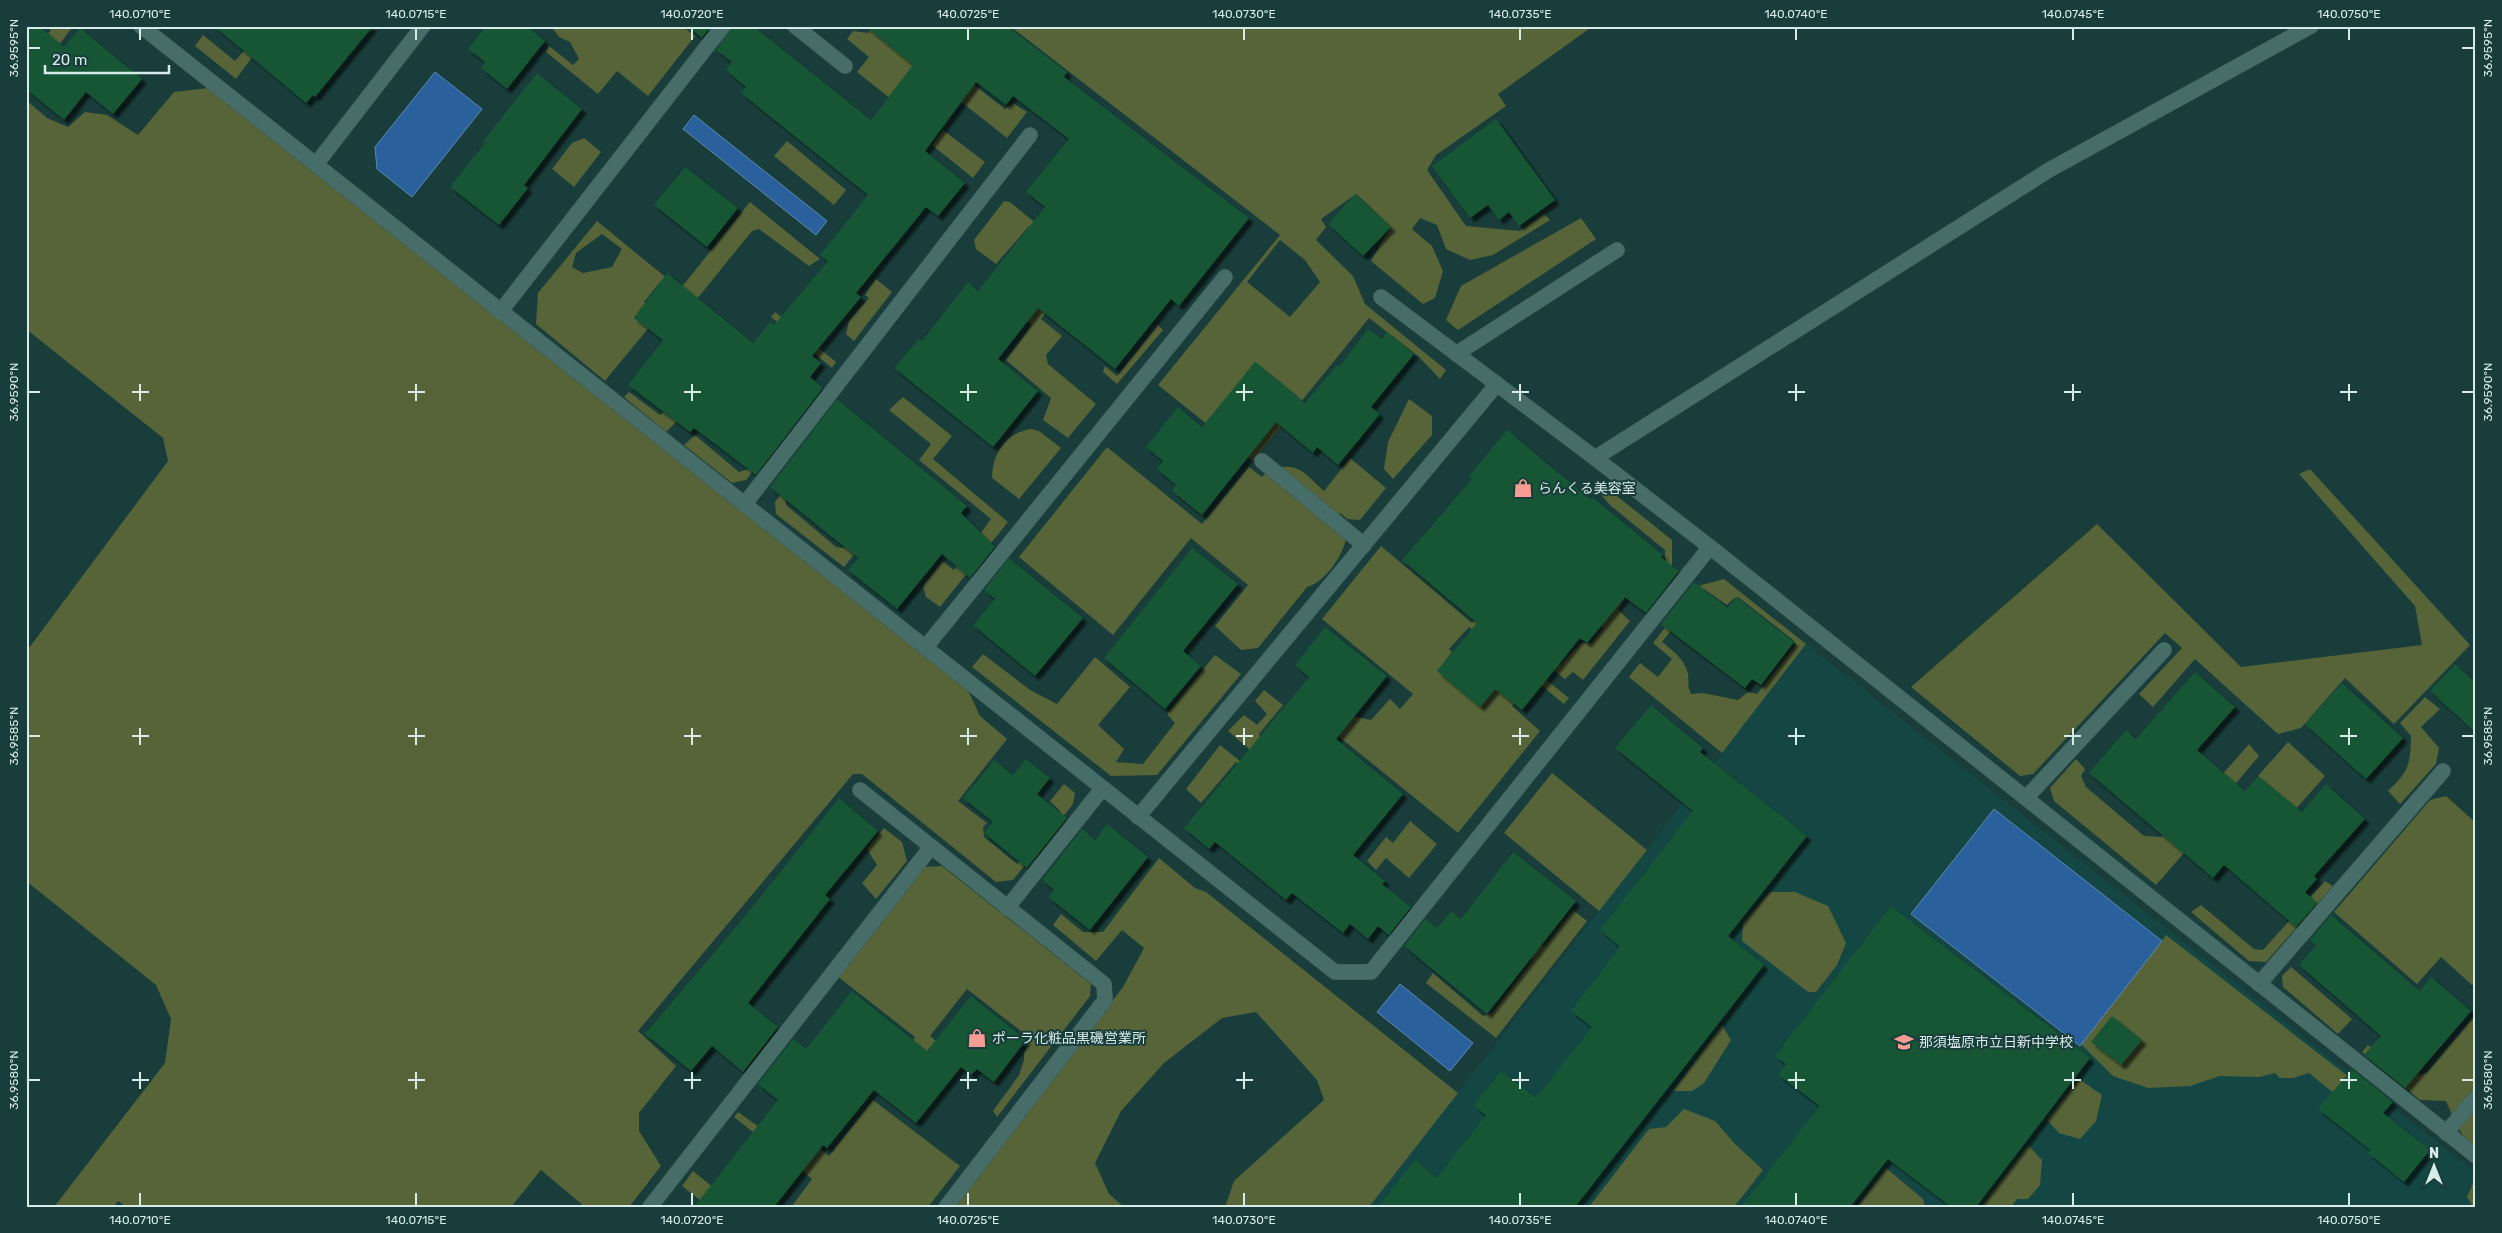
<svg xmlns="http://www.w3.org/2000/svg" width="2502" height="1233" font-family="Rubik,'Noto Sans JP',sans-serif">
<defs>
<filter id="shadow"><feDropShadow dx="4.5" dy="4.5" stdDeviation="1" flood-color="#0009"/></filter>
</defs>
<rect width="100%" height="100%" fill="#183d3a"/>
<path fill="#144743" d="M1806,644L2476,1173V1207H1369Z"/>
<g fill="#566438" fill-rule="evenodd">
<path d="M46,26H73L26,90V62L51,30Z"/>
<path d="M551,26H682L695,36L648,96L617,71L598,94L546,52L549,46L573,65L579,59L570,42L559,37Z"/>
<path d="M873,26L955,70L1005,109L1013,103L1027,112L1007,138L941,86L916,119L857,72L869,57L847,39L853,31L868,33Z"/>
<path d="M1010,26H1593L1498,94L1506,106L1436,155L1427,170L1466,226L1520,231L1544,214L1550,220L1493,255L1470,260L1446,249L1437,225L1420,218L1412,229L1432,246L1443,271L1435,298L1423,304L1371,261L1391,227L1356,194L1321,219L1326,227L1316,240L1353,276L1365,304L1446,370L1440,379L1419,357L1369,318L1253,461L1158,385L1280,235ZM1280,240L1305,260L1320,282L1290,317L1247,282ZM1255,362L1297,396L1279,419L1237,385Z"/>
<path d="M203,35L235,61L258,35L265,40L236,79L195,46Z"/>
<path d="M208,88L966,686L980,716L1007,739L958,801L987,823L983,827L984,837L1017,864L1060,811L1050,801L1064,784L1075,793L1073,804L1013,880L996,882L862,774H853L638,1031L676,1066L639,1113V1131L661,1166L629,1207H585L541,1170L511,1207H126L118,1201L113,1207H54L165,1063L171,1019L156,985L26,881V652L168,461L163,438L26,329V100L47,118L68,127L85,112L107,115L138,135L174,92Z"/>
<path d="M943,130L985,162L973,178L932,145Z"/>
<path d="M584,138L601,152L574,187L552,169L572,143Z"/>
<path d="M787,141L846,190L834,205L774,156Z"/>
<path d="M1004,201L1010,202L1061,244L1057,249L1029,226L996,264L976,249L974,240Z"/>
<path d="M750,202L820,259L809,266L759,229L752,231L688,310L673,298L605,381L536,324L538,293L597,221L680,289ZM602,234L622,249L612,267L583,273L572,267L576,253ZM660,282L673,292L658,312L644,302ZM642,307L645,326L634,318Z"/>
<path d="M1581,218L1596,239L1458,330L1446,320L1461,286Z"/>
<path d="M876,279L892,292L854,341L846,334L849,321L869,298L865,295Z"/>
<path d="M985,288L1052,305L1041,319L1062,336L1046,355L1048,364L1096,404L1068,438L1043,420L1051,398L1006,360L1032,325Z"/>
<path d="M775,312L836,362L832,368L771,317Z"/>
<path d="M1158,325L1163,330L1117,384L1103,372L1105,366L1117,376Z"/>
<path d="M629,392L660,415L667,410L678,420L666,432L624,397Z"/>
<path d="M903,397L952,436L933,459L1008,522L940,607L926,597L923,586L942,561L954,570L991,519L919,460L931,444L889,410Z"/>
<path d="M1409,399L1432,416V435L1393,479L1384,469L1388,442Z"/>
<path d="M779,424H787L746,480L732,483L684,445L695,435L739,472L748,469Z"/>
<path d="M1031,429L1039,431L1061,448L1019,499L992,478C992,453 1006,433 1031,429Z"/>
<path d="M1107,447L1202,524L1249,467L1262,477C1270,466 1291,463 1303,472C1310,477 1317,485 1324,491L1350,458L1386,488L1360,520L1347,519L1339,512C1343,521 1347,533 1345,543C1340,560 1323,583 1307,587L1258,648L1241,650L1215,626L1248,585L1191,538L1113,635L1019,557Z"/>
<path d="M803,465L785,498L786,505L836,547L844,548L863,524L873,531L844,567L776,514L775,502Z"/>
<path d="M2310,469L2470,645L2394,724L2345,678L2301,728L2278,734L2195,659L2153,707L2139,694L2182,648L2165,633L2033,774L2020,776L1911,687L2097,524L2241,667L2422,645L2415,606L2299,474Z"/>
<path d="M1603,485L1672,540V568L1644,605L1629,592L1618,610L1630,621L1583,680L1573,672L1565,679L1529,651L1533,644L1560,665L1581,643H1591L1604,628L1531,568L1564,531L1579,543L1573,553L1622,595L1628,589L1638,591L1665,560V550L1610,505L1598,491Z"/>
<path d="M1381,546L1472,623L1487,606L1480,627L1569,698L1564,704L1469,627L1449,649L1452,652L1437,671L1507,674L1518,695L1512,706L1540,731L1458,833L1300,705L1371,720L1390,699L1400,709L1413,694L1322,619Z"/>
<path d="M1724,579L1806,644L1722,753L1629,677L1640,663L1658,677L1672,659L1653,643L1698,586ZM1704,589L1727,605L1733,599L1738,597L1793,640L1796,645L1757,694L1748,692L1738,700L1703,693L1691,694C1687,686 1689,682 1688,674C1685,659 1673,651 1662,642Z"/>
<path d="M983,654L1030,690L1057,704L1095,657L1130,687L1098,725L1124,749L1116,762L1143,764L1175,723L1167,714L1215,655L1241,674L1157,775L1111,776L972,667Z"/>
<path d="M1264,690L1283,705L1259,734L1261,740L1301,815L1236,762L1201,803L1186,789L1220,745L1245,765L1255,754L1228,731L1244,715L1257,725L1267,714L1255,701Z"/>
<path d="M2425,697L2440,709L2421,727L2439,748L2436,764L2400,804L2388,791C2409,770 2410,767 2411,736L2400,723Z"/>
<path d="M2288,742L2325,776L2279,828L2251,806L2269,785L2258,776Z"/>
<path d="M2249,744L2259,756L2232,788L2235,795L2156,885L2054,801L2050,788L2076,759L2085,769L2081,776L2086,787L2144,836L2161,837L2214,784Z"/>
<path d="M1552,773L1647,850L1599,911L1504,833Z"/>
<path d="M2446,796L2476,823V981L2472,985L2441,957L2417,984L2334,912L2430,800Z"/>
<path d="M1410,821L1437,844L1409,878L1386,858L1376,870L1367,861L1386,837L1393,843Z"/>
<path d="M884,828L902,842L907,861L876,899L862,883L877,865L867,849Z"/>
<path d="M1159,858L1195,888L1206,892L1458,1093L1369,1207H1225L1234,1181L1324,1100L1317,1080L1256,1012L1222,1018L1164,1063L1121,1111L1095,1163L1109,1194L1124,1207H954L1123,987L1144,948L1122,930L1096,961L1053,925L1061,914L1083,932H1103Z"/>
<path d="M942,866L1091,984L1090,996L997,1117L993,1111L1019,1075L1024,1060V1053L1031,1039L967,989L930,1036L952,1054L899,1060L915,1037L837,976L924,867Z"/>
<path d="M2325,881L2333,886L2266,962L2249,961L2191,912L2201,905L2254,949L2263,950Z"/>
<path d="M1770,892H1795L1828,906L1846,943L1837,965L1816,992H1808L1742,941L1743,923Z"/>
<path d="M1573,910L1587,921L1496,1038L1426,983L1433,973L1483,1016L1492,1013L1533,960L1489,925L1538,946L1546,945Z"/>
<path d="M2166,935L2367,1091L2341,1099L2309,1073L2293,1078H2280L2275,1073L2259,1077L2220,1076L2190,1086L2148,1088L2113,1076L2081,1044Z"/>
<path d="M2291,967L2352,1019L2338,1034L2283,987L2282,976Z"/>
<path d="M2476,1014V1150C2460,1137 2454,1119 2446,1101L2420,1100L2362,1052L2368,1045L2406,1077L2427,1073Z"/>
<path d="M1722,1025L1731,1040L1704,1083L1692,1091H1673Z"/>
<path d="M2079,1079L2102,1095L2096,1121L2080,1139L2059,1133L2047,1120Z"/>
<path d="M873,1100L960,1166L928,1207H791L812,1179L734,1117L738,1112L766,1132L788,1123L829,1156Z"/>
<path d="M1684,1109L1715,1121L1734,1143L1763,1170L1734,1207H1589L1649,1129L1666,1127Z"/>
<path d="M2028,1145L2042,1160L2040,1185L2028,1199H2017L2011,1207H1981Z"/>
<path d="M1886,1168L1923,1199L1925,1207H1857Z"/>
<path d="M693,1171L737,1207H709L682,1186Z"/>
<path d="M2476,1177V1207H2473L2467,1197Z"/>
</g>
<g fill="#2a609b" stroke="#5e8ab2">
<path d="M435,72L482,109L412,197L377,169L375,147Z"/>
<path d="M694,115L827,221L816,235L683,129Z"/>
<path d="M1994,809L2162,941L2080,1046L1911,914Z"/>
<path d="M1400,984L1473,1043L1450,1071L1377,1012Z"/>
</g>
<g fill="#135734" filter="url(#shadow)">
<path d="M26,26H39L64,47L80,28L142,79L113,114L86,92L64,120L26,89Z"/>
<path d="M214,26H373L315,97L313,95L306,103Z"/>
<path d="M486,26H526L545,41L507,89L481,68L485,62L468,49Z"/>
<path d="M687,26H711L702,38Z"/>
<path d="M732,26H753L871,120L913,65L865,26H1007L1067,72L1064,77L1249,218L1179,306L1171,299L1115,369L1038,308L998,359L1038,391L993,447L894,368L919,339L922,341L968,282L978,291L1045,207L1026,192L1069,139L1013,96L1006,105L976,82L925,151L965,183L938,216L926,207L856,293L861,297L812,356L821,363L810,377L823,388L756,475L694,428L690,432L628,385L663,340L634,318L667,273L753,343L770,322L774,325L828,261L820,255L868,195L741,93L746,87L726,70L732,62L716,50Z"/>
<path d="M537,73L582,109L524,185L528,188L499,225L450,187L485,143L483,141Z"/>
<path d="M1496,119L1555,200L1519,226L1509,212L1499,220L1488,205L1470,218L1432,166Z"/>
<path d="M685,167L738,208L707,247L654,205Z"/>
<path d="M1355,194L1391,227L1363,256L1328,224Z"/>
<path d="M1368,329L1382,339L1387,332L1414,354L1371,407L1380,414L1338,465L1317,447L1313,453L1276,422L1202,515L1172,491L1176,485L1157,469L1163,461L1146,447L1178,407L1202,427L1255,362L1305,403L1337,365L1339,367Z"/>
<path d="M837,399L967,506L961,513L995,547L970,578L942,554L897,609L848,570L858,558L770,487Z"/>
<path d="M1507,430L1590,499L1592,497L1663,555L1661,557L1679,571L1646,613L1625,597L1587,643L1580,638L1522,710L1495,689L1480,707L1437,671L1477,623L1402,560L1472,479L1469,476Z"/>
<path d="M1192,548L1238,584L1183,651L1201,666L1165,709L1104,658Z"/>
<path d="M1009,558L1083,618L1035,676L973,625L995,599L984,590Z"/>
<path d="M1694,582L1728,608L1736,597L1794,642L1761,685L1752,679L1745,688L1661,624Z"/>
<path d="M1325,627L1387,676L1336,739L1403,794L1353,855L1385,881L1382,884L1411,907L1389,935L1378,926L1368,939L1350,924L1343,933L1292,893L1286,900L1215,842L1209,849L1184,828L1309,677L1295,665Z"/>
<path d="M2455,664L2476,683V733L2430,691Z"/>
<path d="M2195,672L2235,707L2197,750L2245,791L2258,776L2302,812L2326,784L2365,819L2314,876L2317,879L2305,892L2317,903L2296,927L2224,865L2213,878L2089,773L2126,730L2136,739Z"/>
<path d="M2342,683L2403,738L2366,779L2305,724Z"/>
<path d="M1651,705L1703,748L1700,752L1807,836L1728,936L1764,965L1575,1207H1378L1415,1160L1437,1178L1486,1115L1474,1106L1501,1071L1536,1098L1592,1027L1571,1011L1620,947L1600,930L1693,811L1615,748Z"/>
<path d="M1026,759L1050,778L1037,794L1067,818L1027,868L984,833L993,822L963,798L994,760L1013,775Z"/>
<path d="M839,798L878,831L825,895L830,899L748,1003L778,1027L743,1072L712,1046L691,1071L645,1034L746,915Z"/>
<path d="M1107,824L1148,857L1090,930L1048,897L1054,890L1042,880L1082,829L1095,840Z"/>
<path d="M1513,852L1576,901L1487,1014L1404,946L1425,919L1437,928L1451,911L1461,919Z"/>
<path d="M1891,906L2090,1058L1976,1207H1951L1888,1159L1850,1207H1741L1820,1106L1778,1075L1786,1064L1775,1056Z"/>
<path d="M2331,915L2420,991L2431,977L2471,1011L2405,1088L2364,1055L2381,1036L2299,965L2316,945L2310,940Z"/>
<path d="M852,991L927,1051L971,996L1026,1040L994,1082L977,1069L971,1075L961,1067L916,1123L874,1090L827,1148L823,1145L774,1207H694L778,1100L758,1084L793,1039L806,1049Z"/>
<path d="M2112,1016L2142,1040L2121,1065L2091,1042Z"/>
<path d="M2352,1069L2393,1102L2383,1113L2430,1150L2404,1182L2368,1153L2370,1150L2318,1109Z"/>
</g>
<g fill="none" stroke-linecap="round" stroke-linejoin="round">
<g stroke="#3c5c59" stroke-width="16">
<g id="minor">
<path d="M141,26L1335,972H1371L1710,547"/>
<path d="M795,26L845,66"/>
<path d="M317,163L423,26"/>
<path d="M1381,297L1595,458L1710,547L2476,1156"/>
<path d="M500,312L723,26"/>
<path d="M1456,354L1617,250"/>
<path d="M1595,458L2049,170L2311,26"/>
<path d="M1262,461L1364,545"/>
<path d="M744,505L1030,135"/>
<path d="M925,648L1225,277"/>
<path d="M860,790L1104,984L1105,1000L946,1207"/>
<path d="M2026,798L2164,650"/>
<path d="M1138,817L1497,384"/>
<path d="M1007,908L1102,789"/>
<path d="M2259,984L2443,771"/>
<path d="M2446,1133L2476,1097"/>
<path d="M650,1207L931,847"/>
</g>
</g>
<use href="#minor" stroke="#476d69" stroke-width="15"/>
</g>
<path fill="none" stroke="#d7ece9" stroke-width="2" d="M140,28V40M416,28V40M692,28V40M968,28V40M1244,28V40M1520,28V40M1796,28V40M2073,28V40M2349,28V40M28,48H40M2462,48H2474M140,384V401M416,384V401M692,384V401M968,384V401M1244,384V401M1520,384V401M1796,384V401M2073,384V401M2349,384V401M28,392H40M132,392H149M408,392H425M684,392H701M960,392H977M1236,392H1253M1512,392H1529M1788,392H1805M2064,392H2081M2340,392H2357M2462,392H2474M140,728V745M416,728V745M692,728V745M968,728V745M1244,728V745M1520,728V745M1796,728V745M2073,728V745M2349,728V745M28,736H40M132,736H149M408,736H425M684,736H701M960,736H977M1236,736H1253M1512,736H1529M1788,736H1805M2064,736H2081M2340,736H2357M2462,736H2474M140,1072V1089M416,1072V1089M692,1072V1089M968,1072V1089M1244,1072V1089M1520,1072V1089M1796,1072V1089M2073,1072V1089M2349,1072V1089M28,1080H40M132,1080H149M408,1080H425M684,1080H701M960,1080H977M1236,1080H1253M1512,1080H1529M1788,1080H1805M2064,1080H2081M2340,1080H2357M2462,1080H2474M140,1193V1206M416,1193V1206M692,1193V1206M968,1193V1206M1244,1193V1206M1520,1193V1206M1796,1193V1206M2073,1193V1206M2349,1193V1206"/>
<defs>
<g id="shop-bare" transform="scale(1.5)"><path d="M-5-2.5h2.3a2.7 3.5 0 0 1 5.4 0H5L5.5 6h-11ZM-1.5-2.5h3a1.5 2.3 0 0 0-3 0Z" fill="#f59c93" stroke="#183d3a" stroke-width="2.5" paint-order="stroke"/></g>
<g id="school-bare" transform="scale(1.5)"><path d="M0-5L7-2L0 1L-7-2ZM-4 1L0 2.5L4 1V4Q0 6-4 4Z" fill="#f59c93" stroke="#183d3a" stroke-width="2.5" paint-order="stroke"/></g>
</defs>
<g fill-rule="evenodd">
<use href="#shop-bare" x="1523" y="488"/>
<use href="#shop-bare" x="977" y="1038"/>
<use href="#school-bare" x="1904" y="1042"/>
</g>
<g text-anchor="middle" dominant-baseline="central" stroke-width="4" stroke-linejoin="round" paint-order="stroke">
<g font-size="14" fill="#d7ece9" stroke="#183d3a" text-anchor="start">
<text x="1538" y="488">らんくる美容室</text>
<text x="992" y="1038">ポーラ化粧品黒磯営業所</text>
<text x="1919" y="1042">那須塩原市立日新中学校</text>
</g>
</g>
<rect width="2502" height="1233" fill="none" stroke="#183d3a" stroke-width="55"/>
<g transform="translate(2434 1166)" stroke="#183d3a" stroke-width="4" paint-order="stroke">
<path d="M0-4L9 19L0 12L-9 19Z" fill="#d7ece9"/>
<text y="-8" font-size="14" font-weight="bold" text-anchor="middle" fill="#d7ece9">N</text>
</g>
<path d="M45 65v8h124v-8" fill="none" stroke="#d7ece9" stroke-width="2.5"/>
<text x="52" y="65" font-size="15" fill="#d7ece9" stroke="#183d3a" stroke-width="4" paint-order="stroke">20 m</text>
<rect x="28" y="28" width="2446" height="1178" fill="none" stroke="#d7ece9" stroke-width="2"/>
<g font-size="12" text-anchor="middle" fill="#d7ece9">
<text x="140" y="18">140.0710°E</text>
<text x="416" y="18">140.0715°E</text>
<text x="692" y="18">140.0720°E</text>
<text x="968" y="18">140.0725°E</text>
<text x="1244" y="18">140.0730°E</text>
<text x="1520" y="18">140.0735°E</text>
<text x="1796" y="18">140.0740°E</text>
<text x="2073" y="18">140.0745°E</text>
<text x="2349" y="18">140.0750°E</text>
<text transform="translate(14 48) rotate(-90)" y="4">36.9595°N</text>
<text transform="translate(2488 48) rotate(-90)" y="4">36.9595°N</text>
<text transform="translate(14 392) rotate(-90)" y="4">36.9590°N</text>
<text transform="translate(2488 392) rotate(-90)" y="4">36.9590°N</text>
<text transform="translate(14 736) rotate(-90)" y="4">36.9585°N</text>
<text transform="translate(2488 736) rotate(-90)" y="4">36.9585°N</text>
<text transform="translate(14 1080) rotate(-90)" y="4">36.9580°N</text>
<text transform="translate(2488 1080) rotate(-90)" y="4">36.9580°N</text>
<text x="140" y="1224">140.0710°E</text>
<text x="416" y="1224">140.0715°E</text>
<text x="692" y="1224">140.0720°E</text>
<text x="968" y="1224">140.0725°E</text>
<text x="1244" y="1224">140.0730°E</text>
<text x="1520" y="1224">140.0735°E</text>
<text x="1796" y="1224">140.0740°E</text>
<text x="2073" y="1224">140.0745°E</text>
<text x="2349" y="1224">140.0750°E</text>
</g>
</svg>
